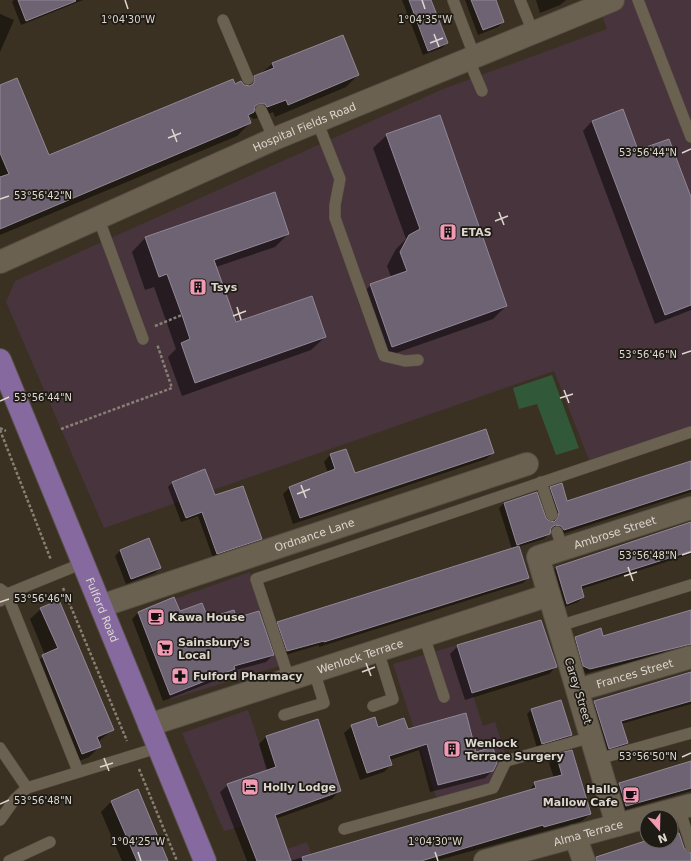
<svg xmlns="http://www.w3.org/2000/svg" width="691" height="861" font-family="'DejaVu Sans',sans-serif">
<rect width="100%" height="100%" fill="#3b3123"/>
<g fill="#47343c">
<path d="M596,0H691V426L589,460L554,371L104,528L6,302L15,281L443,89L607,29Z"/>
<path d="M250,572L280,666L171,699L138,612Z"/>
<path d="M457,645L483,726L495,722L506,757L490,785L437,800L393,664Z"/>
<path d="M248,710L268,769L283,764L299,806L244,826L224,831L182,733Z"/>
<path d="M307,842L314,861H253Z"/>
</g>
<path fill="#32583a" d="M552,375L579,448L556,455L537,404L519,409L513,388Z"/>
<g fill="#0007">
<path d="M14,0H83L21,25L12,2Z"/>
<path d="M402,0H431L447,43L442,48L423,55Z"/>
<path d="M465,0H495L503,22L498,27L478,35Z"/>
<path d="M536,0H566L560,5L540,13Z"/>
<path d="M0,14L14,20L0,52Z"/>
<path d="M272,64L358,75L346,87L275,117L273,112L254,119L249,116L248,118L250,123L237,136L0,235V86L49,157L234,85L246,86Z"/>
<path d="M592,121L637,152L691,199V310L655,324L583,131Z"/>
<path d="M387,135L506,306L493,319L379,359L357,298L371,285L391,277L387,266L396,249L406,239L373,148Z"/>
<path d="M274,194L288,234L275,247L216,267L235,324L325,337L311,350L182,396L168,357L176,349L169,329L154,287L145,290L132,252L145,238Z"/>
<path d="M346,450L354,474L493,453L486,459L293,524L283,494L289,488L328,473L324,462L330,455Z"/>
<path d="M691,462V492L559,535L556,531L550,530L549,534L544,539L518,547L528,578L523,583L319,647V645L282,656L273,628L278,623L512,549L499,508L504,503L553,523L554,519L546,493L551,488L567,502Z"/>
<path d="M204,470L215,496L261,539L257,543L213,558L198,516L181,522L168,487L172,483Z"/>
<path d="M691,524V554L581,589L583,597L578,602L562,608L551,572L556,568Z"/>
<path d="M120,551L160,568L155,573L126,584L115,556Z"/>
<path d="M41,609L112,730L98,742L100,746L89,757L72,764L32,666L45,655L30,619Z"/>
<path d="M691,611V643L664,652L660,655L584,674L578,671L570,643L575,638L600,629L603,637Z"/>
<path d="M138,613H179L207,620L236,619L273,655L266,662L232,671L227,676L163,701L132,619Z"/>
<path d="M458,646H550L556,667L549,674L465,700L450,654Z"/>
<path d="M691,674V704L621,724L627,743L622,748L604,753L590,707L595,702Z"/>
<path d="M532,709L571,735L566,740L537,748L527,714Z"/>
<path d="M352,726L407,730L476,753L493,770L485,778L430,792L419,750L390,760L391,765L384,772L360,780L344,733Z"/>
<path d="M266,737L339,791L332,799L275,819L290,861H247L220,792L228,785L267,771L259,744Z"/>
<path d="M557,755L590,814L582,821L435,861H290L528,792L535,783L554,778L549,763Z"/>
<path d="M691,762V791L621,811L614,789L620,784Z"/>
<path d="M112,801L167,861H122L101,812Z"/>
</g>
<g fill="#6d6373" stroke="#918797">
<path d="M18,0H75L76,1L26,21Z"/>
<path d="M409,0H431L448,43L428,51Z"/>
<path d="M471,0H496L504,22L483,30Z"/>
<path d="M343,35L359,75L288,105L286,100L267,107L265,104H259L255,106L254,112L248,115L251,123L0,229V177L9,174L0,153V85L17,78L49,155L233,79L235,84L241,81L244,85L250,86L254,83V76L274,68L272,63Z"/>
<path d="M623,109L638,150L669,139L691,197V305L665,315L592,121Z"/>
<path d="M440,115L507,306L392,347L370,284L407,271L400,252L409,235L420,229L386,134Z"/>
<path d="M275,192L289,234L214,260L236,322L312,296L326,337L195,383L181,343L190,339L182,315L167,274L159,277L145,237Z"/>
<path d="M486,429L494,453L300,518L289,487L335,469L330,454L346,449L355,473Z"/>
<path d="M691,461V489L564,530L561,526L555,525L551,528L550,534L517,545L504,503L537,492L546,518L548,520L554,522L557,519L559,513L550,487L562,483L567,501Z"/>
<path d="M205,469L215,495L243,486L262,539L217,554L202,512L186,518L172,482Z"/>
<path d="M691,522V551L581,586L584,597L567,604L556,567Z"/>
<path d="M149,538L161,568L131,579L120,550Z"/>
<path d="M519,546L529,578L324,642V641L287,651L277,622Z"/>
<path d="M174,597L180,611L202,603L208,618L234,610L236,618L259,611L274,655L234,666L235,669L170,695L138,612Z"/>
<path d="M59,600L114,730L97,737L101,747L82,754L42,655L58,648L40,608Z"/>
<path d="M691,610V644L590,669L583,666L575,637L601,628L603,636Z"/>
<path d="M541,620L557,667L472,693L457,645Z"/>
<path d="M691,672V701L621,721L628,743L609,749L594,701Z"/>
<path d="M561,700L572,735L542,744L531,709Z"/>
<path d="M466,713L476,752L493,747L497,763L493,771L438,785L427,744L389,756L392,765L367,773L351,725L375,717L378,727L404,718L408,729Z"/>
<path d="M318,719L341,791L275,815L291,861H257L227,784L276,767L266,736Z"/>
<path d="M572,750L591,814L544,827L543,825L421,861H303L302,857L536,788L534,782L562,775L556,754Z"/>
<path d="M691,761V788L626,806L619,783Z"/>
<path d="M138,789L168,861H137L111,801Z"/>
<path d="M679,833L684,848L691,853V861H596V857L645,841H671V835Z"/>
</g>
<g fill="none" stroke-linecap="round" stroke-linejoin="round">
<g stroke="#564e43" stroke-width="12">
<g id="lane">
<path d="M453,0L474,55"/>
<path d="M520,0L533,32"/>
<path d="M638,0L691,137"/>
<path d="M223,20L248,79"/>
<path d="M468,58L482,91"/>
<path d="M261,110L274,139"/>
<path d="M317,121L340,179L335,205V218L384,356L405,361L418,360"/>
<path d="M98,217L143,339"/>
<path d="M541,482L552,515"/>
<path d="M557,532L563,549"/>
<path d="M0,589L7,594L78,771"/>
<path d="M0,601L7,594L83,563"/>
<path d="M559,626L691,585"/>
<path d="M424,636L444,697"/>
<path d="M289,679L256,579L691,432"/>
<path d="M373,706L393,699L378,651"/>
<path d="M284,715L324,703L314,671"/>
<path d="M0,748L27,788L157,748"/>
<path d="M598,759L691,733"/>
<path d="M679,808L691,846"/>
<path d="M0,820L15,799L27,788"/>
<path d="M344,829L493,788L506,761L592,737"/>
<path d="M9,861L50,842"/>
</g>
</g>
<g stroke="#564e43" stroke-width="24">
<g id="street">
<path id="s1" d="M0,262L274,139L613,0"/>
<path id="s2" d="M101,606L527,464"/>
<path id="s3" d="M578,690L691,657"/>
<path id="s4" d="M149,725L549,595"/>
<path id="s5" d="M617,825L538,557L691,508"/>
<path d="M575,836L584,861"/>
<path id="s6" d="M485,861L691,805"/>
</g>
</g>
<g stroke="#564e43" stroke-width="24">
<g id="primary">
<path id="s7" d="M0,360L205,861"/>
</g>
</g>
<g stroke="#888075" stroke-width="2.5" stroke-dasharray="3 2" stroke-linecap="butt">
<path d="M155,326L182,315"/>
<path d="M0,428L6,431"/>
<path d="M61,429L172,388L157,344"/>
<path d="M0,430L51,560"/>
<path d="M63,588L127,741"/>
<path d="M139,769L177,861"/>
</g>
<use href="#lane" stroke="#6b6151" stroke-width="11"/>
<use href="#street" stroke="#6b6151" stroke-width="22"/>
<use href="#primary" stroke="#866a9f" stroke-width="22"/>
</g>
<path fill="none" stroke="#ddd7cf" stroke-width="1.5" d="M125,0L128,9M422,0L425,9M434,34L439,47M430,43L443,38M172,129L177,142M168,138L181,133M682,153L691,149M0,199L9,196M499,212L504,225M495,221L508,216M237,307L241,320M233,316L246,311M682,354L691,351M564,390L569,403M560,398L573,394M0,401L9,397M301,485L306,498M297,494L310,489M682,555L691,552M628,567L633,581M624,576L637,572M0,602L9,599M366,663L371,676M362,672L375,667M682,757L691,753M104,758L109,771M100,767L113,763M0,804L9,800M138,852L141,861M435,852L438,861"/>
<defs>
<g id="building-square" transform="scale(0.9)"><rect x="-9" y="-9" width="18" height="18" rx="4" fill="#f19ab4" stroke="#1e1a14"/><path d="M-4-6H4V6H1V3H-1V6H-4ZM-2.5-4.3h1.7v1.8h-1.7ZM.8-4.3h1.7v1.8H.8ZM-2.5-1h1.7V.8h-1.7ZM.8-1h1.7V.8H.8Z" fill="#111"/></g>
<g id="cafe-square" transform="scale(0.9)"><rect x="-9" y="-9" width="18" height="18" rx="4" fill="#f19ab4" stroke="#1e1a14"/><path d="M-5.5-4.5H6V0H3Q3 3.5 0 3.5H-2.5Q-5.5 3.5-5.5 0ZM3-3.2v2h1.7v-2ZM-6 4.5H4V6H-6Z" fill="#111"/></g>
<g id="supermarket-square" transform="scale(0.9)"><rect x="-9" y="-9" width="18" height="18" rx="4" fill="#f19ab4" stroke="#1e1a14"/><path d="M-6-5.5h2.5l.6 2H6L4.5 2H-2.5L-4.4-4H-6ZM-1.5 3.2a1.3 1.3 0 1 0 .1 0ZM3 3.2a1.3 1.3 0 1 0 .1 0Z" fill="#111"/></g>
<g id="pharmacy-square" transform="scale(0.9)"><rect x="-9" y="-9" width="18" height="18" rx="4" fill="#f19ab4" stroke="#1e1a14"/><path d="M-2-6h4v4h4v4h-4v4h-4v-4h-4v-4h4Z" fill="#111"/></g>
<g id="hotel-square" transform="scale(0.9)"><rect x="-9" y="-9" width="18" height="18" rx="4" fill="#f19ab4" stroke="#1e1a14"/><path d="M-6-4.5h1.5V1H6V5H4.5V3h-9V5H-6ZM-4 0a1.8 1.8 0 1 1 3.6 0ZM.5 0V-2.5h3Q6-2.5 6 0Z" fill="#111"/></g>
</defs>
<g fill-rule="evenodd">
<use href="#building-square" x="448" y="232"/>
<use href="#building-square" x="198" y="287"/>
<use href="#cafe-square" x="156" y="617"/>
<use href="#supermarket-square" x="165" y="648"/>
<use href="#pharmacy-square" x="180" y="676"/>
<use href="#building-square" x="452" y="749"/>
<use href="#hotel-square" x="250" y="787"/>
<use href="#cafe-square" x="631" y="795"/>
</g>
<g text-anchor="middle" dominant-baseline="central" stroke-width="3.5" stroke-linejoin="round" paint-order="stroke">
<g font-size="11" fill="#ddd7cf" stroke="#1e1a14">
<text stroke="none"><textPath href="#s1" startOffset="333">Hospital Fields Road</textPath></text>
<text stroke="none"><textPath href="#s5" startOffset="360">Ambrose Street</textPath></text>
<text stroke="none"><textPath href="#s2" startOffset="225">Ordnance Lane</textPath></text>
<text stroke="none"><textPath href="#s7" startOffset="270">Fulford Road</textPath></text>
<text stroke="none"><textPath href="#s4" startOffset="222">Wenlock Terrace</textPath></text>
<text stroke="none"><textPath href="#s3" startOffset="59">Frances Street</textPath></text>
<text transform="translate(578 691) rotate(73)">Carey Street</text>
<text stroke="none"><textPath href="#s6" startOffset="107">Alma Terrace</textPath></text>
</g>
<g font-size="11" font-weight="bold" fill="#ddd7cf" stroke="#1e1a14" text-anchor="start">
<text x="461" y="232">ETAS</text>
<text x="211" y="287">Tsys</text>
<text x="169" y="617">Kawa House</text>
<text x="178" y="642">Sainsbury's<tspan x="178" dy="13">Local</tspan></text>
<text x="193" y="676">Fulford Pharmacy</text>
<text x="465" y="743">Wenlock<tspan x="465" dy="13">Terrace Surgery</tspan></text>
<text x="263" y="787">Holly Lodge</text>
<text x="618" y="789" text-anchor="end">Hallo<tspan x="618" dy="13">Mallow Cafe</tspan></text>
</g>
</g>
<g font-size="10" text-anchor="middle" fill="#ddd7cf" stroke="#1e1a14" stroke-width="3.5" stroke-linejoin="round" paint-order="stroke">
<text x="128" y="23">1°04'30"W</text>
<text x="425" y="23">1°04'35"W</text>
<text x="648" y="156">53°56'44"N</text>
<text x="43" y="199">53°56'42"N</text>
<text x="648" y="358">53°56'46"N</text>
<text x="43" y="401">53°56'44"N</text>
<text x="648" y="559">53°56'48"N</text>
<text x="43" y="602">53°56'46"N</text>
<text x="648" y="760">53°56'50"N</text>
<text x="43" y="804">53°56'48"N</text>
<text x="138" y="845">1°04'25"W</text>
<text x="435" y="845">1°04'30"W</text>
</g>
<g transform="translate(659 829) rotate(160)"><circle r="19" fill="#1e1a14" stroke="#6a665f"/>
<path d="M0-3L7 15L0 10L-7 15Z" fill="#f19ab4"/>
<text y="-6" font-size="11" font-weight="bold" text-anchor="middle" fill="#ddd7cf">N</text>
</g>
</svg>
